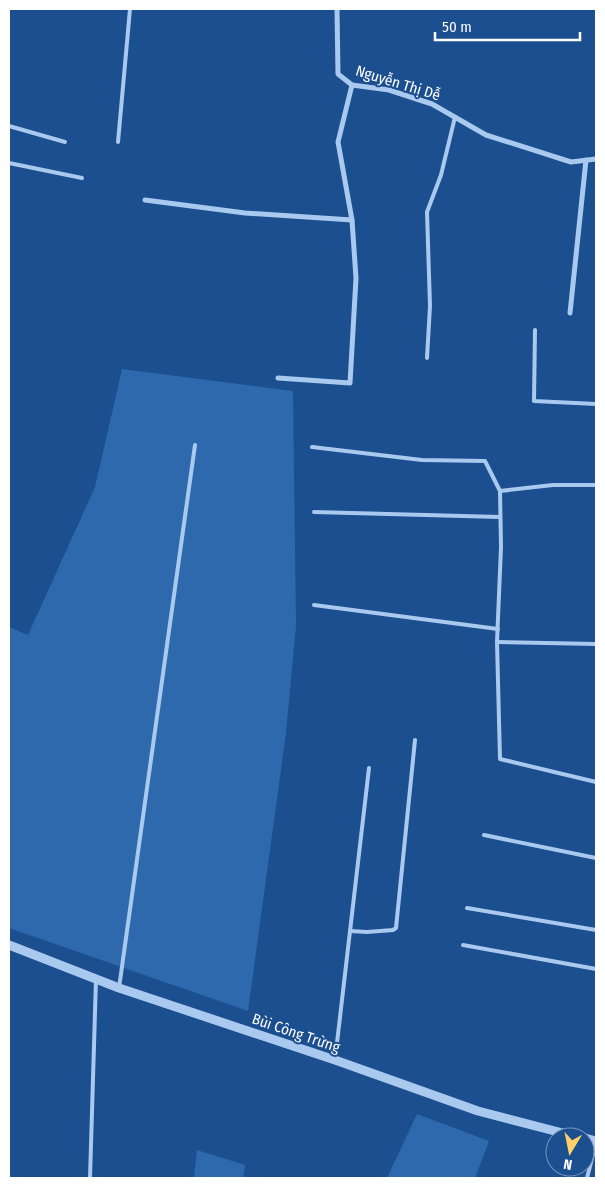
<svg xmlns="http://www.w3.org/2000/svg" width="605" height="1187" font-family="'Fira Sans Condensed',sans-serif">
<rect width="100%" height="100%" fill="#1b4f8f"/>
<g fill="#2e69ad">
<path d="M122,369L293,391L296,626L286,733L248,1011L9,928V627L28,635L95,487Z"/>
<path d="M417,1114L489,1141L475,1178H387Z"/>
<path d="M197,1150L245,1165L243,1178H194Z"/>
</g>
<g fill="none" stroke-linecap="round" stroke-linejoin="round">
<g stroke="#a9c9ee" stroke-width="4">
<path d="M9,126L65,142"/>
<path d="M118,142L130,9"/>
<path d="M9,163L82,178"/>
<path d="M535,330L534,401L596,404"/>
<path d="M427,358L430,306L427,212L441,175L455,117"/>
<path d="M312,447L422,460L485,461L500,491L501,547L497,642L500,759L596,782"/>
<path d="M500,491L553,485H596"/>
<path d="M314,512L500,517"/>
<path d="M314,605L498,629"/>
<path d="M497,642L596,644"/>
<path d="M484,835L596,858"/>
<path d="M467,908L596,930"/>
<path d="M350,931L367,932L393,930L396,928L415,740"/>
<path d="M463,945L596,969"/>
<path d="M119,988L195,445"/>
<path d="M335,1060L369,768"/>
<path d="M90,1178L96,979"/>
<path d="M587,1178L596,1143"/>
</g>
<g stroke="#a9c9ee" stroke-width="5">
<path d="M337,9L338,74L352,85L389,90L432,104L486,135L571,162L596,159"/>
<path d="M145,200L245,213L352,220"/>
<path d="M570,313L586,160"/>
<path d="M278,378L350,383L356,278L352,220L338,142L352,85"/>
</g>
<g stroke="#a9c9ee" stroke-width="9">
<path d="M9,945L119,988L335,1060L478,1111L578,1137"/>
<path d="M585,1138L596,1141"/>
</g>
</g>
<g text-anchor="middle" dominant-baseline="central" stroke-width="4" stroke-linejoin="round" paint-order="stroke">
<g font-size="15" fill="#fff" stroke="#1b4f8f">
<text transform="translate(398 83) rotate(17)">Nguyễn Thị Dễ</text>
<text transform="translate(296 1033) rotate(19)">Bùi Công Trừng</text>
</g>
</g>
<rect width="605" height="1187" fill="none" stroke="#ffffff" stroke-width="20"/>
<g transform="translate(570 1152) rotate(190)"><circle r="24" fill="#1b4f8f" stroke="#7695bc"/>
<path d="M0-4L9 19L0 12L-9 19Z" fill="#ffd166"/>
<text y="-8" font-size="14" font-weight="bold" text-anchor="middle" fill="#ffffff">N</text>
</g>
<path d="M435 32v8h145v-8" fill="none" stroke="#ffffff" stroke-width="2.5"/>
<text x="442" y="32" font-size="15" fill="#ffffff" stroke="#1b4f8f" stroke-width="4" paint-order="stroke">50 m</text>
</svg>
